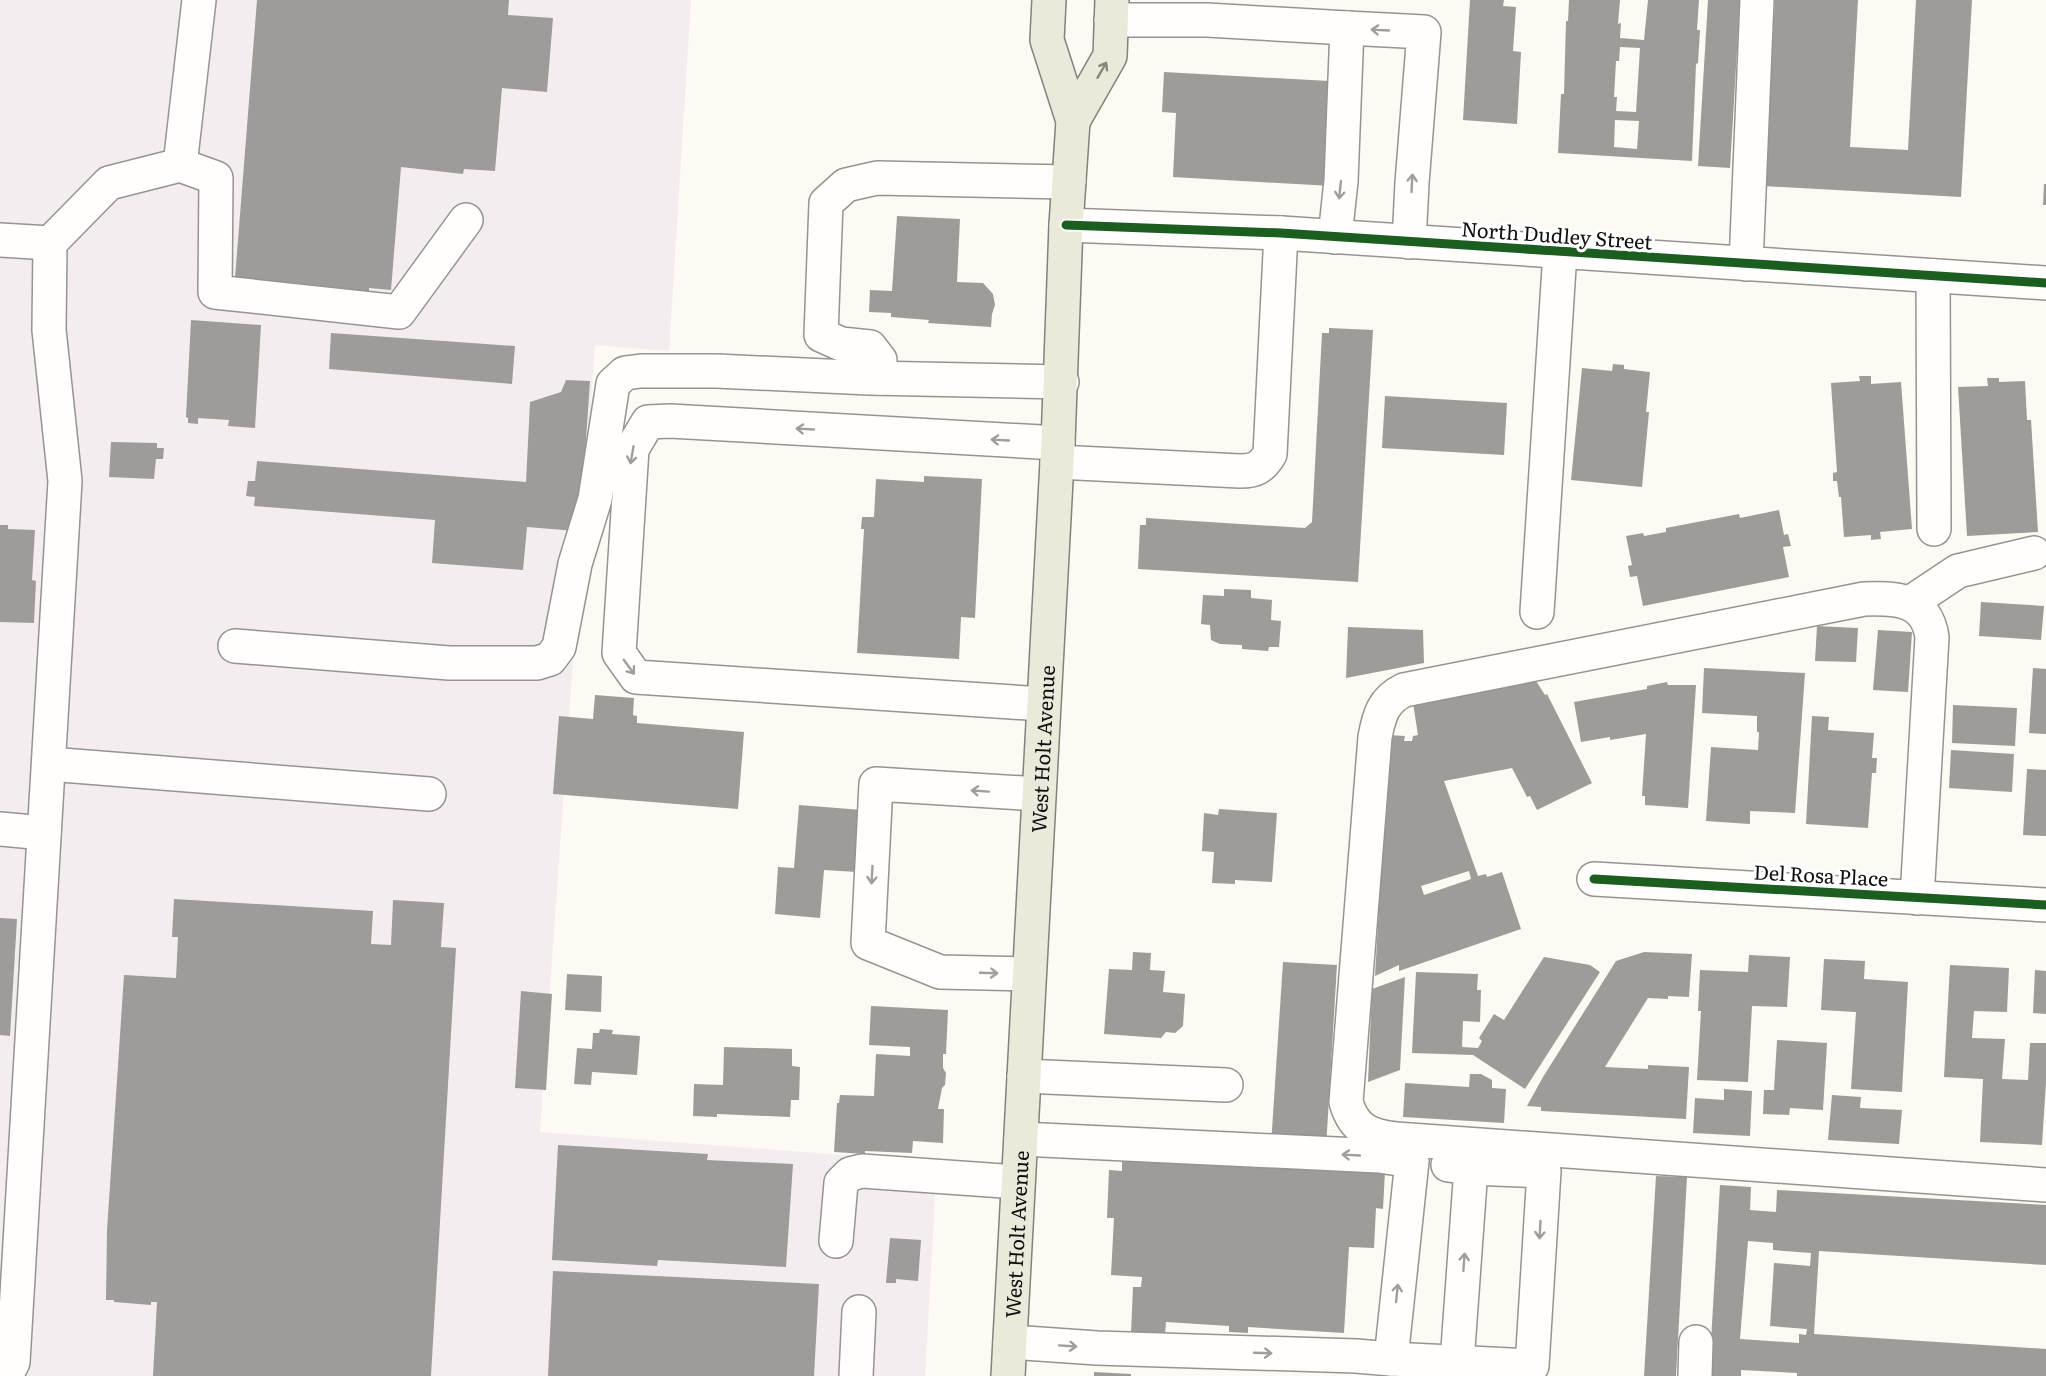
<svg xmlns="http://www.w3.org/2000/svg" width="2046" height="1376" font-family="Literata,serif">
<rect width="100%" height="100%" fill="#fcfaf2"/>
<path fill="#f3edef" d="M0,0H691L669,351L595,345L540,1132L937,1162L925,1376H0Z"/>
<g fill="#9e9c98" fill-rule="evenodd">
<path d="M257,0H509L508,15L553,18L547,92L502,88L495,171L464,169L463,174L401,167L391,290L369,288V295L247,286L248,279L235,278Z"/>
<path d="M1470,0H1504L1503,6L1516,7L1513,51L1521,52L1517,124L1463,120Z"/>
<path d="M1569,0H1620L1618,24L1621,23L1620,38L1644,40L1648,0H1699L1697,30H1700L1698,63L1696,64L1692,161L1558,153L1561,94H1564L1566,21H1568ZM1620,47L1640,48L1636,112L1616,111L1617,97H1614L1616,61H1619ZM1615,120L1639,121L1637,149L1614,147Z"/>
<path d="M1708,0H1740L1730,168L1698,166Z"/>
<path d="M1775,0H1858L1850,147L1908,150L1916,0H1972L1961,197L1764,186Z"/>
<path d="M1164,72L1329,81L1326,121H1335L1331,186L1173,177L1176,113L1162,112Z"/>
<path d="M2044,184H2046V205H2043Z"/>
<path d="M897,216L960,219L957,282L983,283L993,294L995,305L992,314L991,327L928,323L929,320L891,317V313L869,312L870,290L892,291Z"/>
<path d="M191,320L261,325L255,428L228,426L229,420L198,418V424L188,423V418L186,417Z"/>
<path d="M1329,328L1373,330L1358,582L1138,569L1140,525H1146V518L1305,528L1312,522L1322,333H1329Z"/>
<path d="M331,333L515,346L512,384L329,369Z"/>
<path d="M1613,364L1624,365V369L1650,372L1646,412H1649L1642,487L1571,480L1582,368L1612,371Z"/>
<path d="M1859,376H1871V384L1901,382L1912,529L1880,532L1881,539L1871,540V535L1844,537L1841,497H1839L1837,481H1833V473L1837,472L1831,383L1860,381Z"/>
<path d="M1987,378H1999V382L2025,381L2027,420H2031L2038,532L1967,536L1958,387L1988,386Z"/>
<path d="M566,380L590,381L582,498L578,497L576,531L527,527L523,570L432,563L435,520L254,506L255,497L246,496L248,481H255L257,461L526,482L530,402L561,392Z"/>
<path d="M1385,396L1507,403L1504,455L1382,448Z"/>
<path d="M111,442L157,443V448H164L163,459H156L154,479L109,477Z"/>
<path d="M924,476L982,479L975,618L961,617L959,659L857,653L864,529H861L862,517H874L876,479L924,482Z"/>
<path d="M1779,510L1784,535L1788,534L1791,546L1783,547L1789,577L1643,606L1637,576L1630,577L1628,566L1632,565L1626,536L1643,533L1644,536L1666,532V528L1739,514L1740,518Z"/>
<path d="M0,525H8V529L35,530L32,580L36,581L34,623L0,622Z"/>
<path d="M1224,589L1251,590V598L1272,600L1271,620L1281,621L1279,647H1269L1268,651L1242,649V645L1220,644L1211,640L1210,625L1201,624L1203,595L1224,596Z"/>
<path d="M1981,602L2044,606L2041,640L1979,636Z"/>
<path d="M1817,626L1858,628L1856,662L1815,661Z"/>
<path d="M1348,627L1423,630L1424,663L1346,678Z"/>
<path d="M1878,630L1912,632L1908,692L1873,690Z"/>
<path d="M1704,668L1805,673L1795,813L1750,811V824L1706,821L1711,747L1758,750L1759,732H1757V716L1702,713Z"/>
<path d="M2033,668L2046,669V734L2029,733Z"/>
<path d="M1536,681L1545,695L1547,694L1592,783L1537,810L1530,796L1527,797L1512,768L1444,781L1478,876L1486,874L1487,877L1502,872L1521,929L1399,971V965L1375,976L1389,735L1405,736L1404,741H1412L1413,736L1418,735L1413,703ZM1469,871L1471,879L1424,895L1421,886Z"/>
<path d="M1667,682L1668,685H1696L1688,808L1645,805V796H1642L1646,734L1610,740V737L1581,742L1574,702L1647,689V686Z"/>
<path d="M595,695L634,698L633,715L637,716V723L744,732L738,809L553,794L559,716L593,719Z"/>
<path d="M1953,705L2017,708L2015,746L1952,743Z"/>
<path d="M1812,716L1829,717L1828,730L1874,733L1872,758H1877L1876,773H1872L1868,828L1806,824Z"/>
<path d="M1951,750L2014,754L2012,792L1949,788Z"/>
<path d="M2027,769L2046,770V836L2023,835Z"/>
<path d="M799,805L862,810L857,872L824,870L820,918L775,914L778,867L794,868Z"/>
<path d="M1219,809L1277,813L1272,882L1235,880V884L1212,883L1214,852L1202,851L1204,813L1218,815Z"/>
<path d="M174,899L373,911L371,944L391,945L393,900L444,903L441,947L456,948L431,1376H153L157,1302H151V1305L114,1302V1300H106L107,1230L124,975L176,978L178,937H172Z"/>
<path d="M0,918L17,919L10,1036L0,1035Z"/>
<path d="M1133,952L1151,953L1150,970L1165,971L1163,992L1185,994L1183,1026L1175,1033L1166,1032L1161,1038L1104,1034L1109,969L1132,970Z"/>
<path d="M1644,952L1692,954L1689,997L1668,996V999L1648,998L1605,1067L1648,1069V1065L1689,1067L1686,1119L1541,1111V1107L1527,1106L1543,1077L1616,961Z"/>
<path d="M1749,955L1790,957L1787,1007L1752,1006L1748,1082L1697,1080L1701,1011H1698L1700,970L1748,972Z"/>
<path d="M1544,957L1590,965L1600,972L1525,1089L1473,1055L1412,1053L1416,972L1478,974L1477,990H1481L1480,1022L1463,1021L1462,1047L1478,1048L1482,1041L1479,1038L1494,1014L1504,1020Z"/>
<path d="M1824,959L1865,961L1864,979L1908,982L1902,1092L1851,1089L1856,1012L1821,1010Z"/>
<path d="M1283,962L1337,965L1326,1148L1271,1145Z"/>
<path d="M1950,965L2009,968L2007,1012L1974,1011L1972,1038L2005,1039L2002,1079L2028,1080L2030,1043H2046V1082L2042,1145L1980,1142L1983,1079L1944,1077Z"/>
<path d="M2035,970L2046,971V1014L2033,1013Z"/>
<path d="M567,974L602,976L601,1012L565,1010Z"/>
<path d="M1405,977L1400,1070L1368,1082L1372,989Z"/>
<path d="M521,991L552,994L546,1090L515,1088Z"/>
<path d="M871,1006L948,1010L946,1054H943V1068L946,1073L945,1085L942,1088L938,1109H944L943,1143L913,1141L912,1153L865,1151V1154L834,1152L837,1103H839L840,1095L874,1096L876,1054L910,1056V1047L869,1045Z"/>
<path d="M600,1029L613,1030L612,1034L640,1036L637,1075L592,1072L591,1085L574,1084L577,1048L592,1049L593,1033H599Z"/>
<path d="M1777,1040L1827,1043L1823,1110L1790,1108L1789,1115L1763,1114L1764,1090H1774Z"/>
<path d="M724,1047L792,1049V1066L800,1067L799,1100H791L790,1117L717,1114V1117L693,1116L694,1084L723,1085Z"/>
<path d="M1470,1074H1481L1492,1080V1088L1506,1089L1504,1123L1403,1117L1405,1083L1469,1087Z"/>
<path d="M1724,1089L1752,1091L1750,1136L1693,1133L1695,1098L1724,1100Z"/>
<path d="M1832,1095L1861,1097L1860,1108L1902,1110L1899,1144L1828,1140Z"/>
<path d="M558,1145L708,1154L707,1160L793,1164L786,1267L658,1260L657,1266L552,1260Z"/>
<path d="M1122,1160L1241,1167V1163L1385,1171L1383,1209L1376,1208L1374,1248L1349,1247L1344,1333L1248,1327V1333L1229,1332V1326L1166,1322L1165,1335L1131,1333L1133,1287H1141L1142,1277L1111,1275L1114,1218H1107L1109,1170L1122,1171Z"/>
<path d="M1656,1176L1687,1177L1676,1376H1644Z"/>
<path d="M1720,1185L1751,1187L1750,1210L1776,1212L1777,1190L2046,1205V1265L1819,1251L1814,1334L2046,1349V1376H1797V1373L1741,1370V1376H1709ZM1748,1241L1773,1243V1250L1811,1253L1810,1266L1774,1263L1770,1326L1807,1329L1806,1335L1799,1334V1343L1740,1339Z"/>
<path d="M890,1238L921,1240L918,1281L896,1279V1283H886Z"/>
<path d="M553,1271L819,1284L814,1376H548Z"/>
<path d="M1094,1372L1131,1374V1376H1094Z"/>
</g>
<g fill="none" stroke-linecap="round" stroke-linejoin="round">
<g stroke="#959491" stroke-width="36">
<g id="minor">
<path d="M1111,20H1207L1347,28"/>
<path d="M180,165L199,0"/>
<path d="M1066,225L1281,233L2046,283"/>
<path d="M1335,237L1341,181L1347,28L1424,32L1412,183L1409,242"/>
<path d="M0,240L50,243"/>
<path d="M1746,264L1757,0"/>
<path d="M1933,276L1934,529"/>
<path d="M880,378V360L870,347L841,344L821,335L826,203L846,185L877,178L1069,182"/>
<path d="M1057,462L1240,471C1256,471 1262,467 1270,454L1281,233"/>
<path d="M1910,603L1958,571L2034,553"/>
<path d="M1537,612L1560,252"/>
<path d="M235,646L449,663H537L550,659L559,647L575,564L595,499L613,384L625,373L641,371H716L869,378L1062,382"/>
<path d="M1043,704L636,677L619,653L632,449L648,422L670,421L1058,443"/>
<path d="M49,764L429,794"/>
<path d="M0,829L44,833"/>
<path d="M1594,879L2046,905"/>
<path d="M1917,898L1932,637C1926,598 1896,598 1864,599L1404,690C1383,700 1379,716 1375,737L1346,1102C1354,1130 1370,1136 1396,1139L2046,1185"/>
<path d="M1029,974L940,972L868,943L876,784L1038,794"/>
<path d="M1024,1076L1226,1085"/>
<path d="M1448,1165L1471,1168L1457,1362"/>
<path d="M836,1241L841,1183L850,1174L862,1171L1018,1182"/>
<path d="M1010,1342L1097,1348L1356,1356L1391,1359L1412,1161L1379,1156L1021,1139"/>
<path d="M1391,1359L1532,1366L1544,1171L1471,1168"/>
<path d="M6,1376L13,1362L65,481L49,330L50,243L109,183L180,165L216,178L215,292L399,312L466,220"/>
<path d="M856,1376L859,1312"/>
<path d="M1695,1376L1696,1342"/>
</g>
</g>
<g stroke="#82827e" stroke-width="36">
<g id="major">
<path d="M1073,121L1110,56L1112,0"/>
<path id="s1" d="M1008,1376L1058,443L1066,225L1073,121L1047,40L1049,0"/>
</g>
</g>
<use href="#minor" stroke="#fffefd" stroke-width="33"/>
<use href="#major" stroke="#ebe9d9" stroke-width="33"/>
<g stroke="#fff" stroke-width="13">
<g id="cycleway">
<path d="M1066,225L1281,233L2046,283"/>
<path d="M1594,879L2046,905"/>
</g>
</g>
<use href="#cycleway" stroke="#1b5e20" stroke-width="9"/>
</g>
<defs><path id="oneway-shaft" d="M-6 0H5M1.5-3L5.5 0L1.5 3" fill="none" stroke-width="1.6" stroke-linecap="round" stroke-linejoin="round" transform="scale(1.5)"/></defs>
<g stroke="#9f9e9d">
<use href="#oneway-shaft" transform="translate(1380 30) rotate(-177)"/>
<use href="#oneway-shaft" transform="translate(1412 183) rotate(-87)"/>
<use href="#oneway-shaft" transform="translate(1340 190) rotate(96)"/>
<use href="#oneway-shaft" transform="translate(805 429) rotate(-177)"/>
<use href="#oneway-shaft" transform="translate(1000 440) rotate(-177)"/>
<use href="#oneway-shaft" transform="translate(632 455) rotate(100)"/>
<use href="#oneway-shaft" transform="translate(629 667) rotate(54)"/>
<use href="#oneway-shaft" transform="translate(980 791) rotate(-176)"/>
<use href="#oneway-shaft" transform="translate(872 875) rotate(93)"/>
<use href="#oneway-shaft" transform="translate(989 973) rotate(2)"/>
<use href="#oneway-shaft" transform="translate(1351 1155) rotate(-177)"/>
<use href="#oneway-shaft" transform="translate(1540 1230) rotate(93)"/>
<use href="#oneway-shaft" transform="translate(1464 1262) rotate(-86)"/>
<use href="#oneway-shaft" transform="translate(1397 1293) rotate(-84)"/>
<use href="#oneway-shaft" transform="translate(1068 1346) rotate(4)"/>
<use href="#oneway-shaft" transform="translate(1263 1353) rotate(2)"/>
</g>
<use stroke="#88867e" href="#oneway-shaft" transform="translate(1102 70) rotate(-60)"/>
<g text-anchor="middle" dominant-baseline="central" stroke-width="6" stroke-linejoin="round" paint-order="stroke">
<g font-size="20" fill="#0e0e0e" stroke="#fff">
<text transform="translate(1557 234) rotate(4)">North Dudley Street</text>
<text stroke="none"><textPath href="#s1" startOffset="628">West Holt Avenue</textPath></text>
<text transform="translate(1821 874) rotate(3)">Del Rosa Place</text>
<text stroke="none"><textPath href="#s1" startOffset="142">West Holt Avenue</textPath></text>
</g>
</g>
</svg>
